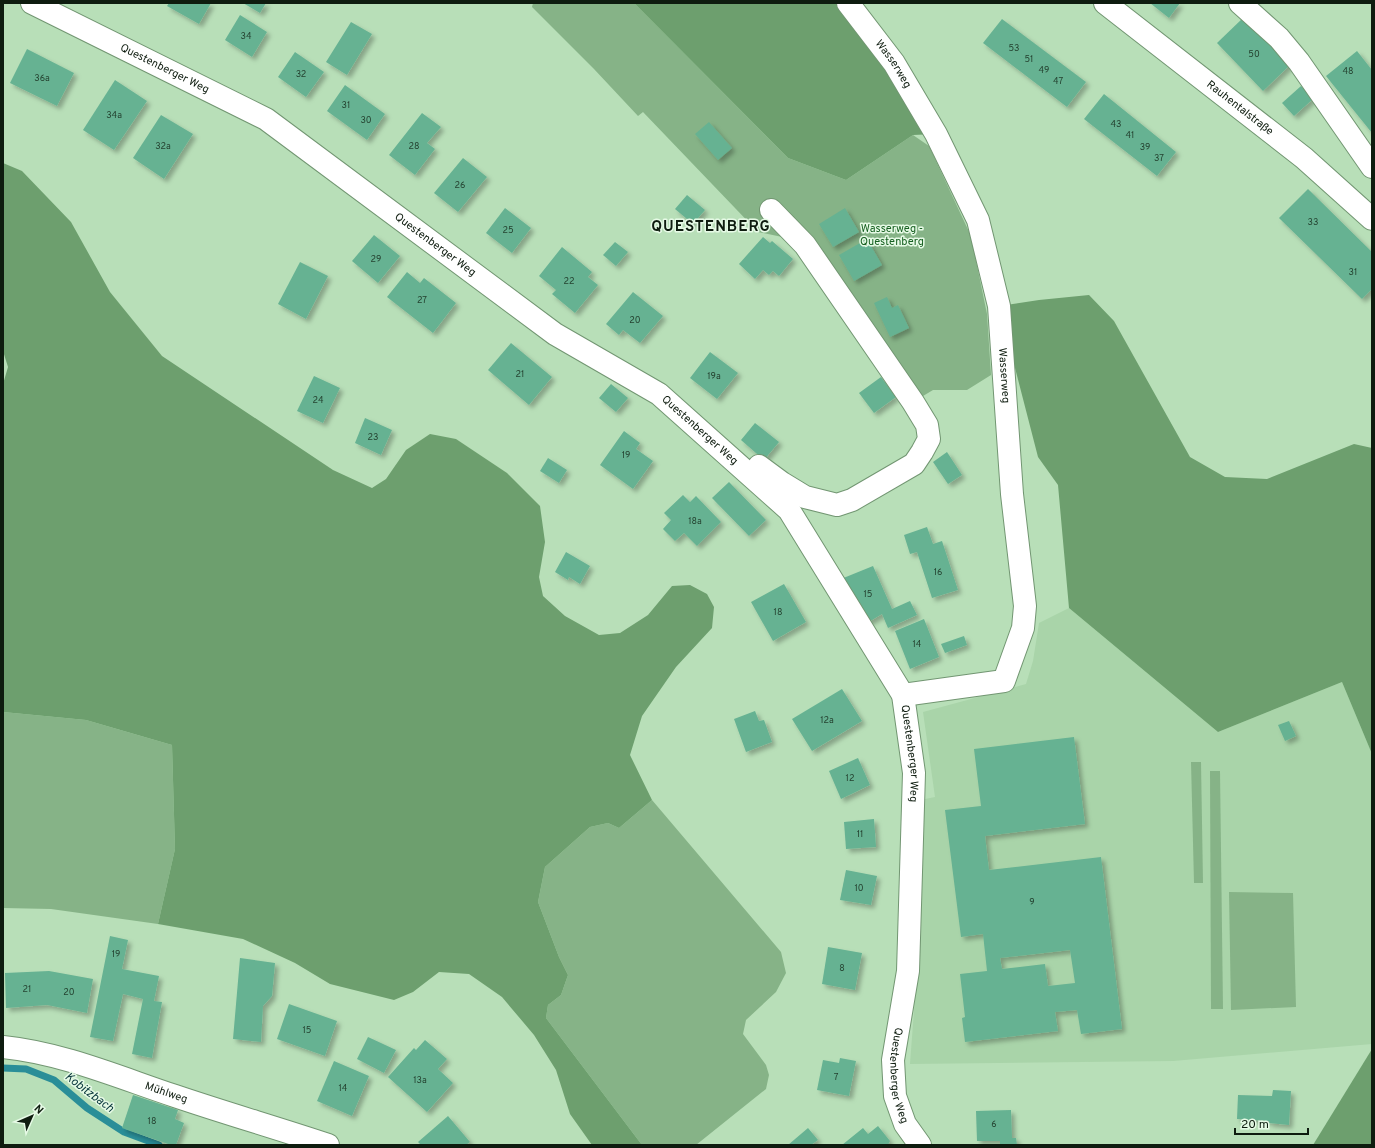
<svg xmlns="http://www.w3.org/2000/svg" width="1375" height="1148" font-family="Overpass,sans-serif">
<defs>
<filter id="shadow"><feDropShadow dx="3.5" dy="3.5" stdDeviation="2" flood-color="#0004"/></filter>
</defs>
<rect width="100%" height="100%" fill="#b8dfb8"/>
<path fill="#a9d4a9" d="M1069,608L1218,732L1342,682L1372,754V1044L1173,1061L910,1064L921,917L920,800L935,797L923,712L1026,684L1033,661L1039,623Z"/>
<g fill="#86b387">
<path d="M533,3H634L788,158L846,180L913,135L929,146L971,236L987,314L991,375L967,390H933L918,399L787,238L758,232L643,112L638,116L594,69L532,7Z"/>
<path d="M3,712L86,720L172,745L175,849L158,924L51,909L3,908Z"/>
<path d="M1191,762H1201L1203,883H1194Z"/>
<path d="M1210,771H1220L1223,1009H1211Z"/>
<path d="M652,800L781,952L786,973L776,992L746,1020L743,1034L766,1065L769,1075L766,1089L696,1145H642L546,1018L548,1005L561,995L568,975L559,957L538,902L545,867L590,827L608,823L619,828Z"/>
<path d="M1229,892L1293,893L1296,1007L1231,1010Z"/>
</g>
<g fill="#6d9f6e">
<path d="M634,3H848L936,134L913,135L846,180L788,158Z"/>
<path d="M3,163L22,171L71,222L110,292L162,356L333,470L372,488L386,479L406,450L430,434L456,439L507,473L540,506L545,542L539,577L543,596L565,616L599,635L620,633L648,615L672,586L690,585L707,594L714,607L712,628L676,667L642,716L630,755L652,800L619,828L608,823L590,827L545,867L538,902L559,957L568,975L561,995L548,1005L546,1018L642,1145H592L570,1114L556,1070L534,1035L502,997L469,974L439,972L413,992L394,1000L330,984L295,963L243,939L158,924L175,849L172,745L86,720L3,712V384L8,367L3,351Z"/>
<path d="M1089,295L1114,321L1190,457L1225,477L1267,479L1354,444L1372,448V754L1342,682L1218,732L1069,608L1058,485L1038,457L999,306L1039,300Z"/>
<path d="M1372,1049V1145H1313Z"/>
</g>
<g fill="none" stroke-linecap="round" stroke-linejoin="round">
<path stroke="#2a8e98" stroke-width="7" d="M3,1068L26,1069L54,1080L87,1108L124,1132L159,1145"/>
</g>
<g fill="#66b292" fill-rule="evenodd" filter="url(#shadow)">
<path d="M169,3H211L199,24L167,6Z"/>
<path d="M243,3H266L260,13Z"/>
<path d="M1150,3H1180L1169,18Z"/>
<path d="M240,15L267,32L252,57L225,40Z"/>
<path d="M1244,17L1290,65L1263,91L1217,43Z"/>
<path d="M1002,19L1086,82L1067,107L983,43Z"/>
<path d="M351,22L372,34L347,75L326,62Z"/>
<path d="M27,49L74,73L57,106L10,83Z"/>
<path d="M1357,51L1372,70V133L1326,76Z"/>
<path d="M295,52L324,72L306,97L278,77Z"/>
<path d="M115,80L147,101L114,150L83,130Z"/>
<path d="M345,85L385,114L367,140L327,111Z"/>
<path d="M1301,86L1313,99L1294,116L1282,103Z"/>
<path d="M1104,94L1176,152L1157,176L1084,119Z"/>
<path d="M422,113L441,127L427,143L435,149L415,175L389,155Z"/>
<path d="M161,115L193,134L164,179L133,158Z"/>
<path d="M709,122L732,148L718,160L695,134Z"/>
<path d="M463,158L487,177L458,212L434,193Z"/>
<path d="M1308,189L1372,252V289L1362,299L1279,218Z"/>
<path d="M687,195L705,210L693,224L675,209Z"/>
<path d="M505,208L531,228L512,253L486,233Z"/>
<path d="M845,208L859,232L833,247L819,224Z"/>
<path d="M374,235L400,256L378,283L352,261Z"/>
<path d="M763,237L770,243L772,241L793,259L779,276L773,271L769,275L763,270L755,279L739,264Z"/>
<path d="M867,239L882,265L854,281L839,255Z"/>
<path d="M615,242L628,252L616,266L603,255Z"/>
<path d="M562,247L592,272L588,277L598,285L575,313L552,294L556,290L539,276Z"/>
<path d="M300,262L328,276L306,319L278,304Z"/>
<path d="M407,272L420,283L424,278L456,303L433,333L387,297Z"/>
<path d="M633,292L663,316L640,343L623,330L619,335L606,324Z"/>
<path d="M887,297L892,308L898,305L909,328L890,337L874,303Z"/>
<path d="M511,343L552,377L529,405L488,370Z"/>
<path d="M710,352L738,373L717,399L690,378Z"/>
<path d="M314,376L340,388L323,423L297,411Z"/>
<path d="M881,377L896,397L874,413L859,393Z"/>
<path d="M611,384L628,398L616,412L599,398Z"/>
<path d="M365,418L392,430L381,455L355,443Z"/>
<path d="M755,423L779,442L764,460L741,440Z"/>
<path d="M624,431L640,443L636,449L653,461L633,489L600,465Z"/>
<path d="M947,452L962,475L948,484L933,462Z"/>
<path d="M548,458L567,470L559,483L540,471Z"/>
<path d="M729,482L766,520L749,536L712,498Z"/>
<path d="M683,495L690,502L696,496L721,522L697,546L684,533L675,541L663,529L671,520L664,513Z"/>
<path d="M927,527L933,544L942,541L958,590L932,598L917,552L910,554L904,535Z"/>
<path d="M566,552L590,566L580,584L569,577L568,580L555,572Z"/>
<path d="M873,566L892,609L910,601L917,615L888,628L882,614L867,623L841,579Z"/>
<path d="M784,584L806,622L773,641L751,602Z"/>
<path d="M924,619L939,657L910,669L895,631Z"/>
<path d="M964,636L967,645L945,653L941,644Z"/>
<path d="M842,689L862,721L812,751L792,719Z"/>
<path d="M755,711L759,721L764,720L772,742L746,752L734,719Z"/>
<path d="M1289,721L1296,736L1285,741L1278,725Z"/>
<path d="M1074,737L1085,824L985,836L989,870L1101,857L1122,1029L1081,1034L1077,1010L1055,1012L1058,1031L965,1042L962,1018L965,1017L960,974L987,971L983,934L961,937L945,810L981,806L974,749ZM1070,950L1075,983L1048,986L1045,964L1002,969L1000,958Z"/>
<path d="M858,758L870,785L841,799L829,771Z"/>
<path d="M874,819L876,847L846,849L844,822Z"/>
<path d="M846,870L877,876L871,905L840,900Z"/>
<path d="M110,936L128,940L122,969L159,976L154,1001L162,1002L152,1058L132,1054L143,999L123,994L113,1041L90,1037Z"/>
<path d="M828,947L862,953L855,990L822,984Z"/>
<path d="M240,958L275,963L272,996L263,1006L261,1042L233,1039Z"/>
<path d="M49,971L93,979L87,1013L47,1005L6,1008L5,973Z"/>
<path d="M289,1004L337,1021L325,1056L277,1039Z"/>
<path d="M368,1037L396,1050L384,1073L357,1059Z"/>
<path d="M425,1040L447,1059L438,1069L453,1083L427,1112L388,1077L414,1048L416,1050Z"/>
<path d="M840,1058L856,1061L849,1096L817,1090L823,1060L839,1063Z"/>
<path d="M334,1061L369,1076L352,1116L317,1101Z"/>
<path d="M1273,1090L1291,1091L1289,1125L1269,1123V1121L1237,1119L1238,1095L1272,1096Z"/>
<path d="M133,1095L178,1110L175,1119L184,1123L176,1145H171L122,1128Z"/>
<path d="M1011,1110L1012,1138H1016L1017,1145H1000V1141H977L976,1111Z"/>
<path d="M448,1116L470,1142L466,1145H421L418,1142Z"/>
<path d="M878,1126L890,1141L888,1145H842L863,1128L868,1134Z"/>
<path d="M808,1128L818,1140L811,1145H788Z"/>
</g>
<g fill="none" stroke-linecap="round" stroke-linejoin="round">
<g stroke="#729672" stroke-width="24">
<g id="minor">
<path id="s1" d="M32,3L266,119L555,334L659,394L789,510L903,695L914,773L908,971L893,1060L895,1096L905,1124L920,1145"/>
<path id="s2" d="M848,3L894,63L936,134L978,220L999,306L1012,494L1025,606L1023,628L1004,681L903,695"/>
<path id="s3" d="M1105,3L1304,158L1372,219"/>
<path d="M1240,3L1279,38L1299,62L1372,167"/>
<path d="M759,466L782,483L805,497L837,505L852,500L914,464L922,452L929,439L927,425L913,402L805,245L771,210"/>
<path id="s4" d="M3,1047C62,1053 118,1077 175,1096C225,1113 277,1128 328,1145"/>
</g>
</g>
<use href="#minor" stroke="#fff" stroke-width="22"/>
</g>
<g text-anchor="middle" dominant-baseline="central" stroke-width="3" stroke-linejoin="round" paint-order="stroke">
<g font-size="9" fill="#244230">
<text x="246" y="36">34</text>
<text x="1014" y="48">53</text>
<text x="1254" y="54">50</text>
<text x="1029" y="59">51</text>
<text x="1044" y="70">49</text>
<text x="1348" y="71">48</text>
<text x="301" y="74">32</text>
<text x="42" y="78">36a</text>
<text x="1058" y="81">47</text>
<text x="346" y="105">31</text>
<text x="114" y="115">34a</text>
<text x="366" y="120">30</text>
<text x="1116" y="124">43</text>
<text x="1130" y="135">41</text>
<text x="163" y="146">32a</text>
<text x="414" y="146">28</text>
<text x="1145" y="147">39</text>
<text x="1159" y="158">37</text>
<text x="460" y="185">26</text>
<text x="1313" y="222">33</text>
<text x="508" y="230">25</text>
<text x="376" y="259">29</text>
<text x="1353" y="272">31</text>
<text x="569" y="281">22</text>
<text x="422" y="300">27</text>
<text x="635" y="320">20</text>
<text x="520" y="374">21</text>
<text x="714" y="376">19a</text>
<text x="318" y="400">24</text>
<text x="373" y="437">23</text>
<text x="626" y="455">19</text>
<text x="695" y="521">18a</text>
<text x="938" y="572">16</text>
<text x="868" y="594">15</text>
<text x="778" y="612">18</text>
<text x="917" y="644">14</text>
<text x="827" y="720">12a</text>
<text x="850" y="778">12</text>
<text x="860" y="834">11</text>
<text x="859" y="888">10</text>
<text x="1032" y="902">9</text>
<text x="116" y="954">19</text>
<text x="842" y="968">8</text>
<text x="27" y="989">21</text>
<text x="69" y="992">20</text>
<text x="307" y="1030">15</text>
<text x="836" y="1077">7</text>
<text x="420" y="1080">13a</text>
<text x="343" y="1088">14</text>
<text x="152" y="1121">18</text>
<text x="994" y="1124">6</text>
</g>
<g font-size="11" fill="#0e1c0f" stroke="#e6fae6">
<text stroke="none"><textPath href="#s2" startOffset="76">Wasserweg</textPath></text>
<text stroke="none"><textPath href="#s1" startOffset="148">Questenberger Weg</textPath></text>
<text stroke="none"><textPath href="#s3" startOffset="171">Rauhentalstraße</textPath></text>
<text stroke="none"><textPath href="#s1" startOffset="472">Questenberger Weg</textPath></text>
<text stroke="none"><textPath href="#s2" startOffset="412">Wasserweg</textPath></text>
<text stroke="none"><textPath href="#s1" startOffset="796">Questenberger Weg</textPath></text>
<text stroke="none"><textPath href="#s1" startOffset="1192">Questenberger Weg</textPath></text>
<text stroke="none"><textPath href="#s1" startOffset="1516">Questenberger Weg</textPath></text>
<text stroke="none"><textPath href="#s4" startOffset="170">Mühlweg</textPath></text>
</g>
<g font-size="11" fill="#176021" stroke="#e6fae6">
<text x="892" y="229">Wasserweg -<tspan x="892" dy="13">Questenberg</tspan></text>
</g>
<g font-size="12" font-style="italic" fill="#09373c" stroke="#e6fae6">
<text transform="translate(89 1093) rotate(37)">Kobitzbach</text>
</g>
<g font-size="15" font-weight="bold" letter-spacing="1" fill="#0e1c0f" stroke="#e6fae6">
<text x="711" y="227">QUESTENBERG</text>
</g>
</g>
<rect width="1375" height="1148" fill="none" stroke="#0e1c0f" stroke-width="8"/>
<g transform="translate(32 1116) rotate(45)" stroke="#e6fae6" stroke-width="3" paint-order="stroke">
<path d="M0-3L7 15L0 10L-7 15Z" fill="#0e1c0f"/>
<text y="-6" font-size="11" font-weight="bold" text-anchor="middle" fill="#0e1c0f">N</text>
</g>
<path d="M1235 1128v6h73v-6" fill="none" stroke="#0e1c0f" stroke-width="2"/>
<text x="1241" y="1128" font-size="12" fill="#0e1c0f" stroke="#e6fae6" stroke-width="3" paint-order="stroke">20 m</text>
</svg>
